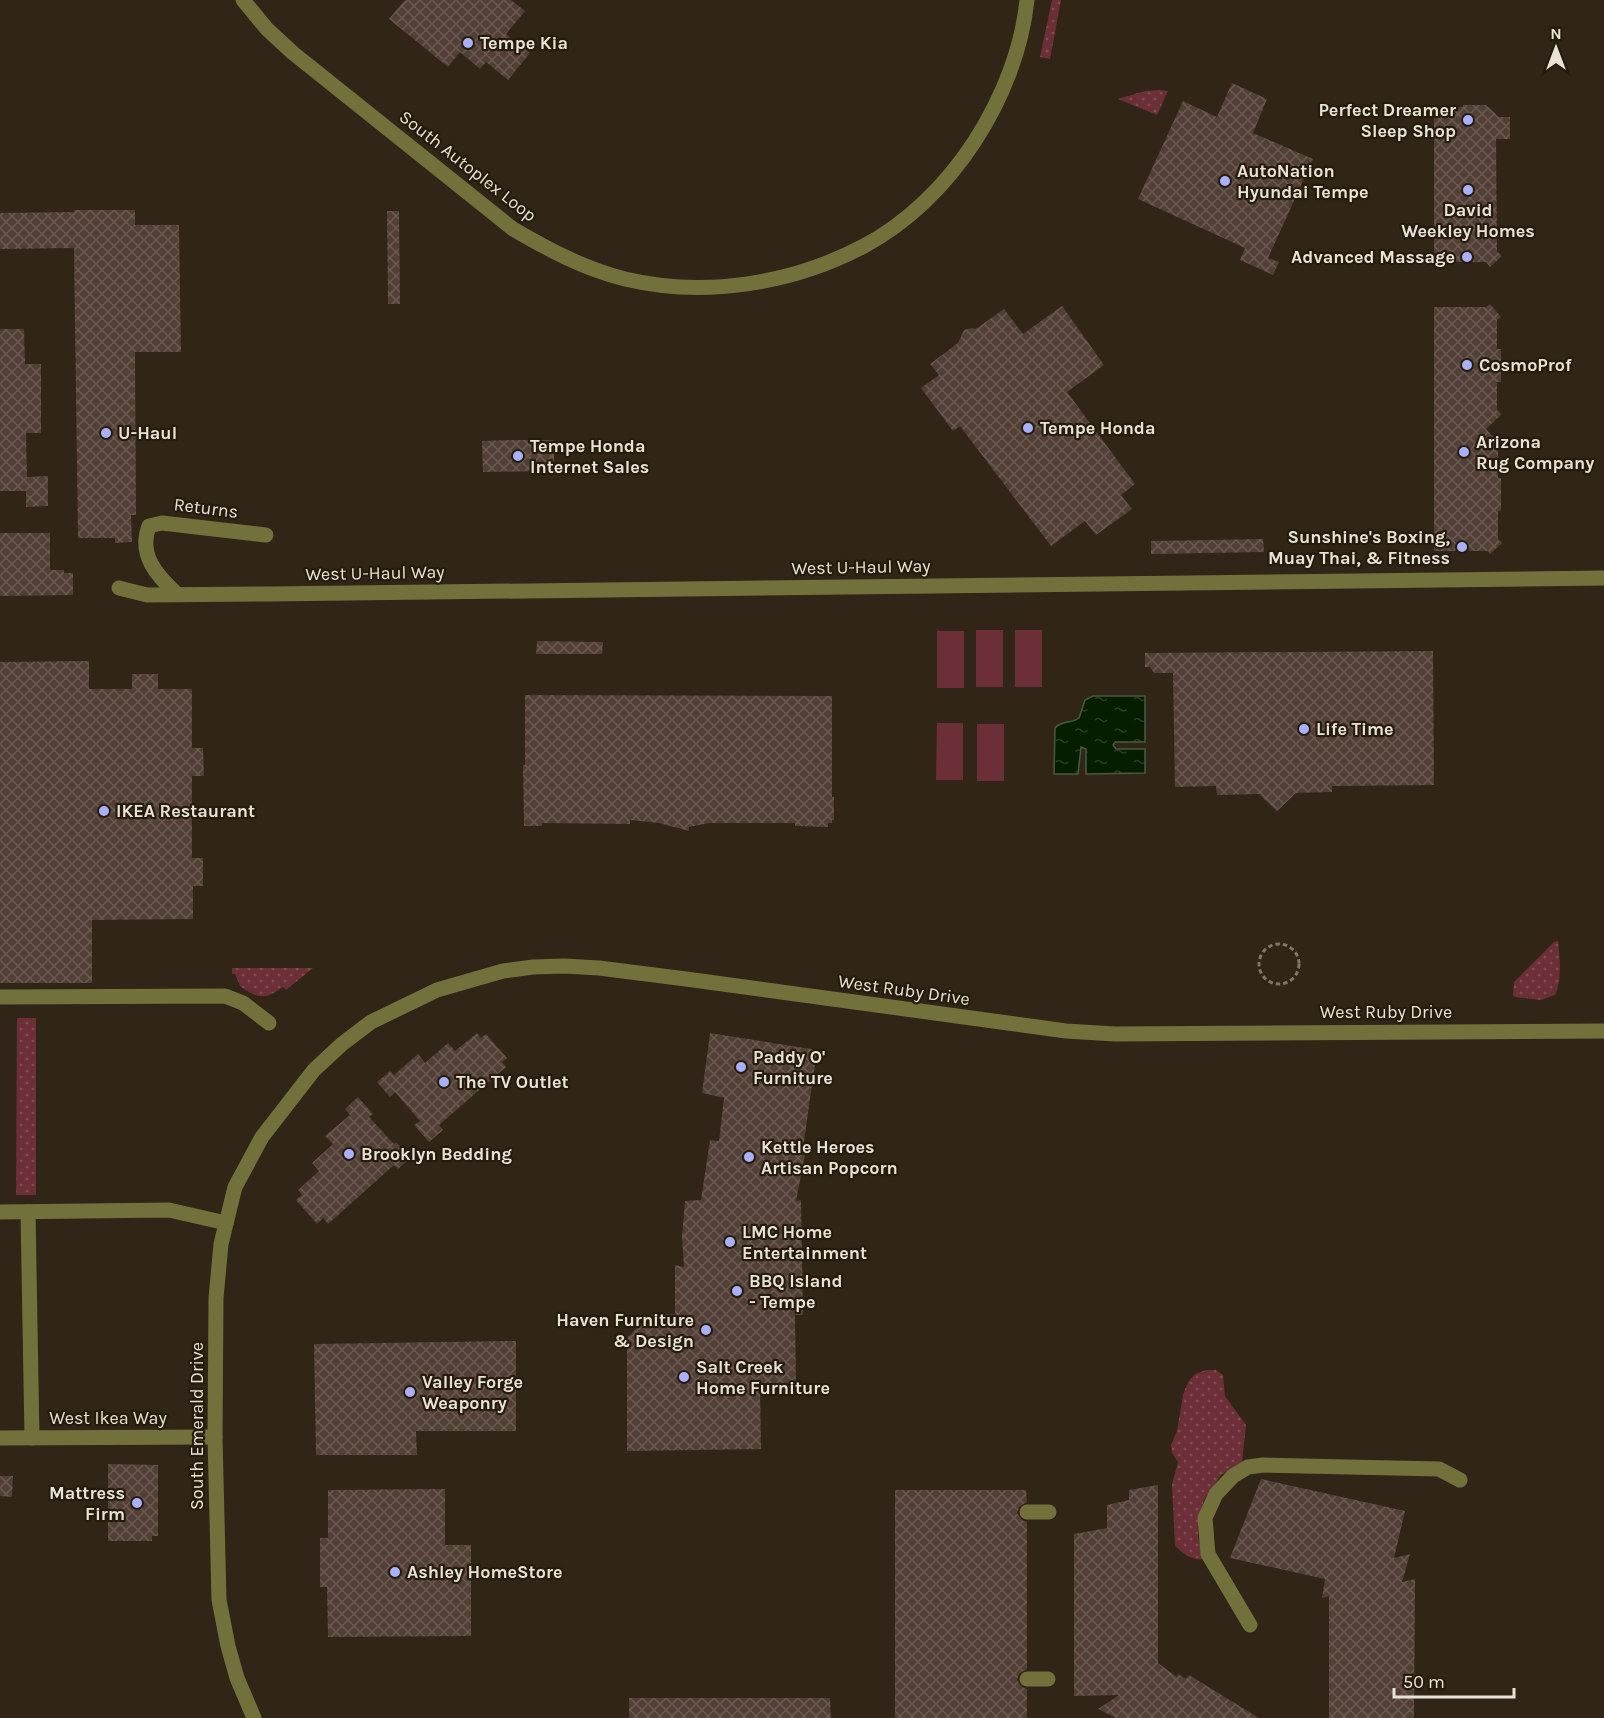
<svg xmlns="http://www.w3.org/2000/svg" width="1604" height="1718" font-family="Karla,sans-serif">
<defs>
<pattern id="grass-dots" width="8" height="8" patternUnits="userSpaceOnUse" patternTransform="scale(1.5)"><rect width="8" height="8" fill="#6c2f38"/><path d="M2 2h.1M6 6h.1" fill="none" stroke="#814d54" stroke-width="1.8" stroke-linecap="round"/></pattern>
<pattern id="water-ripples" width="26" height="14" patternUnits="userSpaceOnUse" patternTransform="scale(1.5)"><rect width="26" height="14" fill="#061e00"/><path d="M2 4q2-2 4 0t4 0M15 11q2-2 4 0t4 0" fill="none" stroke="#2a3e24"/></pattern>
<pattern id="building-cross-hatch" width="8" height="8" patternUnits="userSpaceOnUse" patternTransform="scale(1.5)"><rect width="8" height="8" fill="#523f36"/><path d="M0 0l8 8M0 8l8-8" fill="none" stroke="#6b5a52"/></pattern>
</defs>
<rect width="100%" height="100%" fill="#302516"/>
<g fill="url(#grass-dots)">
<path d="M1052,0H1061L1050,59L1040,57Z"/>
<path d="M1160,90L1168,91L1157,115L1118,99L1145,91Z"/>
<path d="M1558,941C1560,957 1562,980 1555,995L1541,1000L1515,997L1513,995L1514,982L1554,942Z"/>
<path d="M232,968H313L286,990L283,987C265,1000 258,999 240,986L235,974H232Z"/>
<path d="M17,1018H36V1195H16Z"/>
<path d="M1206,1370H1216L1223,1375L1225,1396L1246,1425L1242,1462L1221,1475L1204,1500L1198,1520V1536L1203,1559C1191,1561 1183,1553 1175,1546L1172,1484L1178,1462L1172,1453L1171,1445L1177,1431L1183,1395L1188,1382L1195,1374Z"/>
</g>
<g fill="#6c2f38">
<rect x="976" y="630" width="27" height="57"/>
<rect x="1015" y="630" width="27" height="57"/>
<rect x="937" y="631" width="27" height="57"/>
<path d="M937,723H963V780H936Z"/>
<rect x="977" y="724" width="27" height="57"/>
</g>
<path fill="url(#water-ripples)" stroke="#4a5941" stroke-width="1.5" d="M1093,696H1145V742H1115L1113,745L1116,749H1145V773L1086,774V749L1081,747L1078,774H1054L1055,728C1062,720 1071,724 1079,718L1085,700Z"/>
<g fill="url(#building-cross-hatch)">
<path d="M405,0H511L525,11L506,34L530,53L508,80L486,62L480,69L460,52L448,67L389,19Z"/>
<path d="M1232,83L1267,99L1253,133L1313,159L1268,258L1279,262L1273,275L1240,260L1245,248L1138,199L1183,101L1217,117Z"/>
<path d="M1463,105H1486L1499,117H1510V139H1496L1497,251L1502,256L1490,267L1486,262H1434V108L1463,107Z"/>
<path d="M74,210H135V225H179L181,352H135L136,515H131L132,542L115,543V538H78L74,248L0,249V213L74,212Z"/>
<path d="M387,211H399L400,304H388Z"/>
<path d="M1490,304L1501,317L1497,320V349H1501V382H1497V410L1502,414L1486,429L1501,446L1498,449V478H1501V511H1498V539L1502,543L1490,554L1488,551H1434V307H1486Z"/>
<path d="M1062,306L1104,365L1067,392L1135,484L1121,495L1132,509L1096,535L1085,521L1051,546L960,426L953,431L921,388L939,375L930,364L958,343L964,330L972,328L976,329L1004,309L1023,334Z"/>
<path d="M0,329H24L25,364H41V433H26L27,477L48,476V506L26,507V491H0Z"/>
<path d="M513,440H554V471L483,472L482,441Z"/>
<path d="M0,533H50V570H64V573H73V595L0,596Z"/>
<path d="M1263,539L1264,552L1151,554V541Z"/>
<path d="M537,641L603,642L602,654H536Z"/>
<path d="M1433,651L1434,785L1332,786V792L1296,793L1277,811L1259,794L1217,795L1216,786L1175,787L1173,673H1154L1150,667H1145V653Z"/>
<path d="M89,661V689H132V674H158V689H192V748H203L204,776H192V858H203V886H193V919L92,920V983H0V662Z"/>
<path d="M525,695L832,696V797H834V820H832V823H828V827L795,826V823H709L689,827V831L659,823L630,820V824L542,823V826H524L523,765H525Z"/>
<path d="M477,1033L481,1038L486,1034L507,1058L502,1062L506,1067L439,1125L443,1130L429,1142L414,1125L420,1121L395,1092L390,1097L377,1082L390,1071L394,1075L418,1054L425,1063L448,1043L455,1051Z"/>
<path d="M710,1033L817,1050L802,1155H805L796,1201L801,1200L803,1315H795L796,1383H760L761,1449L627,1451V1338L650,1315L675,1314V1265L684,1267L682,1237L685,1201L701,1200L710,1140L719,1141L724,1098L702,1093Z"/>
<path d="M358,1097L373,1114L369,1117L394,1144L396,1142L410,1158L398,1169L394,1165L328,1224L323,1218L317,1224L296,1200L302,1195L298,1190L319,1171L312,1163L333,1144L325,1136L350,1115L345,1109Z"/>
<path d="M516,1341V1431H416L417,1455H316L314,1344Z"/>
<path d="M108,1464L158,1465V1536H152V1541H108Z"/>
<path d="M0,1476H13L12,1497L0,1496Z"/>
<path d="M1261,1479L1405,1511L1394,1558L1410,1554L1402,1582L1415,1579L1414,1718H1329V1596L1322,1598L1325,1579L1230,1558Z"/>
<path d="M1158,1485V1663L1177,1677L1178,1674L1186,1679L1189,1675L1259,1718H1116L1098,1709L1119,1695L1074,1696V1534L1107,1528V1505L1129,1500V1490Z"/>
<path d="M445,1489V1545H471V1636L328,1637L327,1587H320V1538H328V1490Z"/>
<path d="M895,1490H1026L1027,1502L1019,1507L1017,1513L1022,1520L1027,1522V1669L1019,1674L1017,1680L1022,1687L1027,1689V1718H895Z"/>
<path d="M629,1698H830L831,1718H629Z"/>
</g>
<g fill="none" stroke-linecap="round" stroke-linejoin="round">
<circle stroke="#7f7669" stroke-width="3" stroke-dasharray="4.5 3" stroke-linecap="butt" cx="1279" cy="964" r="20"/>
<g stroke="#72703b" stroke-width="15">
<path d="M243,0L267,29L293,53L513,229C549,250 585,269 625,279C705,298 792,284 864,246C951,200 1017,96 1027,0"/>
<path d="M119,588L147,595L269,594L1604,578"/>
<path d="M177,594C157,576 138,555 149,526L162,523L266,535"/>
<path d="M0,997L225,996L243,1003L269,1023"/>
<path d="M0,1212L169,1210L226,1223"/>
<path d="M28,1212L32,1438"/>
<path d="M0,1438L215,1437"/>
<path d="M1027,1512H1049"/>
<path d="M1250,1625L1208,1554L1205,1518L1216,1494L1233,1476L1248,1467L1263,1465L1439,1469L1460,1480"/>
<path d="M1027,1679H1048"/>
<path d="M254,1718L237,1678L228,1646L219,1600L215,1437L216,1298L221,1244L235,1187L262,1137L314,1070L342,1044L371,1022L437,990L503,971L533,967L564,966L599,968L686,979L1066,1031L1115,1034L1604,1031"/>
</g>
</g>
<g fill="#a9b0fc" stroke="#261c0d" stroke-width="2">
<circle cx="468" cy="43" r="6"/>
<circle cx="1468" cy="120" r="6"/>
<circle cx="1225" cy="181" r="6"/>
<circle cx="1468" cy="190" r="6"/>
<circle cx="1467" cy="257" r="6"/>
<circle cx="1467" cy="365" r="6"/>
<circle cx="1028" cy="428" r="6"/>
<circle cx="106" cy="433" r="6"/>
<circle cx="1464" cy="452" r="6"/>
<circle cx="518" cy="456" r="6"/>
<circle cx="1462" cy="547" r="6"/>
<circle cx="1304" cy="729" r="6"/>
<circle cx="104" cy="811" r="6"/>
<circle cx="741" cy="1067" r="6"/>
<circle cx="444" cy="1082" r="6"/>
<circle cx="349" cy="1154" r="6"/>
<circle cx="749" cy="1157" r="6"/>
<circle cx="730" cy="1242" r="6"/>
<circle cx="737" cy="1291" r="6"/>
<circle cx="706" cy="1330" r="6"/>
<circle cx="684" cy="1377" r="6"/>
<circle cx="410" cy="1392" r="6"/>
<circle cx="137" cy="1503" r="6"/>
<circle cx="395" cy="1572" r="6"/>
</g>
<g text-anchor="middle" dominant-baseline="central" stroke-width="4.5" stroke-linejoin="round" paint-order="stroke">
<g font-size="18" font-weight="bold" fill="#e9e2d8" stroke="#261c0d" text-anchor="start">
<text x="480" y="43">Tempe Kia</text>
<text x="1456" y="110" text-anchor="end">Perfect Dreamer<tspan x="1456" dy="21">Sleep Shop</tspan></text>
<text x="1237" y="171">AutoNation<tspan x="1237" dy="21">Hyundai Tempe</tspan></text>
<text x="1468" y="210" text-anchor="middle">David<tspan x="1468" dy="21">Weekley Homes</tspan></text>
<text x="1455" y="257" text-anchor="end">Advanced Massage</text>
<text x="1479" y="365">CosmoProf</text>
<text x="1040" y="428">Tempe Honda</text>
<text x="118" y="433">U-Haul</text>
<text x="1476" y="442">Arizona<tspan x="1476" dy="21">Rug Company</tspan></text>
<text x="530" y="446">Tempe Honda<tspan x="530" dy="21">Internet Sales</tspan></text>
<text x="1450" y="537" text-anchor="end">Sunshine's Boxing,<tspan x="1450" dy="21">Muay Thai, &amp; Fitness</tspan></text>
<text x="1316" y="729">Life Time</text>
<text x="116" y="811">IKEA Restaurant</text>
<text x="753" y="1057">Paddy O'<tspan x="753" dy="21">Furniture</tspan></text>
<text x="456" y="1082">The TV Outlet</text>
<text x="761" y="1147">Kettle Heroes<tspan x="761" dy="21">Artisan Popcorn</tspan></text>
<text x="361" y="1154">Brooklyn Bedding</text>
<text x="742" y="1232">LMC Home<tspan x="742" dy="21">Entertainment</tspan></text>
<text x="749" y="1281">BBQ Island<tspan x="749" dy="21">- Tempe</tspan></text>
<text x="694" y="1320" text-anchor="end">Haven Furniture<tspan x="694" dy="21">&amp; Design</tspan></text>
<text x="696" y="1367">Salt Creek<tspan x="696" dy="21">Home Furniture</tspan></text>
<text x="422" y="1382">Valley Forge<tspan x="422" dy="21">Weaponry</tspan></text>
<text x="125" y="1493" text-anchor="end">Mattress<tspan x="125" dy="21">Firm</tspan></text>
<text x="407" y="1572">Ashley HomeStore</text>
</g>
<g font-size="18" fill="#e9e2d8" stroke="#261c0d">
<text transform="translate(468 166) rotate(38)">South Autoplex Loop</text>
<text transform="translate(206 508) rotate(7)">Returns</text>
<text transform="translate(861 567) rotate(-1)">West U-Haul Way</text>
<text transform="translate(375 573) rotate(-1)">West U-Haul Way</text>
<text transform="translate(904 990) rotate(8)">West Ruby Drive</text>
<text x="1386" y="1012">West Ruby Drive</text>
<text x="108" y="1418">West Ikea Way</text>
<text transform="translate(197 1426) rotate(-90)">South Emerald Drive</text>
</g>
</g>
<g transform="translate(1556 48)" stroke="#261c0d" stroke-width="4.5" paint-order="stroke">
<path d="M0-4.5L10 22L0 15L-10 22Z" fill="#e9e2d8"/>
<text y="-9" font-size="16" font-weight="bold" text-anchor="middle" fill="#e9e2d8">N</text>
</g>
<path d="M1394 1688v9h120v-9" fill="none" stroke="#e9e2d8" stroke-width="3"/>
<text x="1403" y="1688" font-size="18" fill="#e9e2d8" stroke="#261c0d" stroke-width="4.5" paint-order="stroke">50 m</text>
</svg>
